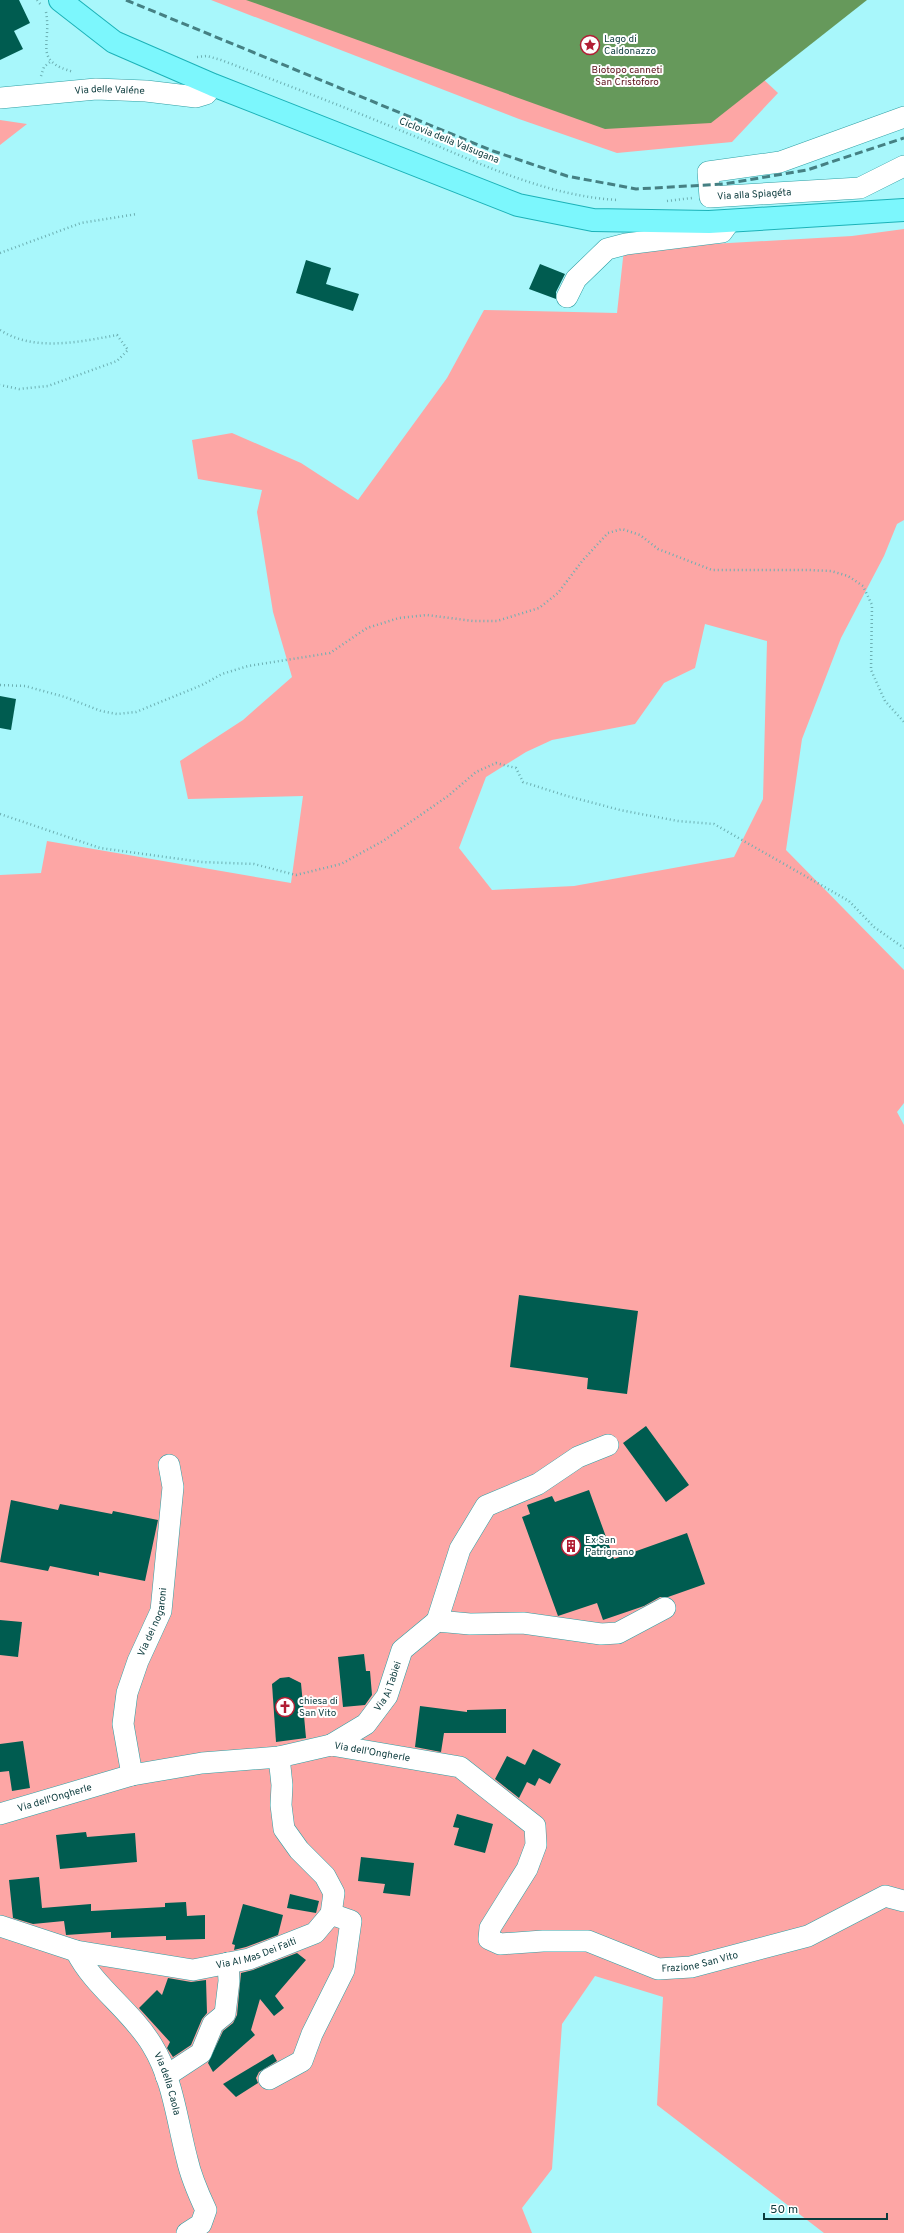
<svg xmlns="http://www.w3.org/2000/svg" width="904" height="2233" font-family="Overpass,sans-serif">
<rect width="100%" height="100%" fill="#a8f7fb"/>
<g fill="#fda6a5" fill-rule="evenodd">
<path d="M211,0H678L778,93L732,142L617,153L519,119Z"/>
<path d="M0,120L27,124L0,145Z"/>
<path d="M904,229V520L897,524L884,556L841,638L802,739L786,850L904,970V1103L897,1112L904,1125V2233H824L657,2105L663,1997L595,1976L562,2024L552,2169L522,2208L532,2233H0V875L41,873L47,841L291,883L303,796L188,799L180,761L243,720L292,677L273,612L257,512L262,490L198,479L192,440L232,433L301,463L358,500L447,378L484,310L617,313L624,249L852,236ZM705,624L767,641L763,799L734,857L574,886L492,890L459,848L486,777L526,752L552,740L635,724L664,683L695,668Z"/>
</g>
<path fill="#66995b" d="M246,0H867L711,123L605,129Z"/>
<g fill="#005c50">
<path d="M0,0H19L30,23L14,31L23,49L0,60Z"/>
<path d="M306,260L331,268L326,284L359,294L353,311L296,293Z"/>
<path d="M540,264L565,274L556,292V299L529,289Z"/>
<path d="M0,696L16,699L11,730L0,728Z"/>
<path d="M519,1295L638,1311L627,1394L587,1389L588,1378L510,1367Z"/>
<path d="M646,1426L689,1485L666,1502L623,1443Z"/>
<path d="M589,1490L614,1559L687,1533L705,1584L668,1597H660L644,1606L603,1620L597,1603L558,1616L522,1517L530,1514L527,1505L552,1496L555,1502Z"/>
<path d="M11,1500L58,1510L60,1504L112,1514L113,1511L158,1520L145,1581L99,1572V1576L50,1566L48,1571L0,1562Z"/>
<path d="M0,1620L22,1622L18,1657L0,1655Z"/>
<path d="M364,1654L366,1671H370L372,1695L365,1705L343,1707L338,1657Z"/>
<path d="M289,1677L301,1683L306,1738L276,1742L272,1684L280,1678Z"/>
<path d="M420,1706L467,1712V1710L506,1709V1733H444L441,1752L415,1747Z"/>
<path d="M23,1741L30,1788L12,1791L9,1771L0,1772V1744Z"/>
<path d="M533,1749L561,1764L550,1784L539,1778L535,1786L527,1782L519,1798L495,1779L507,1756L525,1765Z"/>
<path d="M457,1814L493,1824L485,1853L454,1845L459,1828L453,1827Z"/>
<path d="M86,1832L87,1837L135,1833L137,1862L60,1869L56,1835Z"/>
<path d="M361,1857L414,1863L410,1896L383,1893L385,1884L358,1881Z"/>
<path d="M39,1877L42,1908L91,1904V1911L165,1907V1903L186,1902L187,1916L205,1915V1939L166,1940V1936L111,1938V1932L66,1935L64,1921L33,1924L13,1918L9,1880Z"/>
<path d="M290,1894L319,1901L316,1913L287,1908Z"/>
<path d="M243,1904L283,1915L278,1935L246,1947L234,1950L235,1945L232,1944Z"/>
<path d="M297,1953L306,1960L275,1996L284,2008L274,2016L260,1999L251,2030L255,2035L213,2072L208,2063L223,2031L233,2023L237,2015L241,1973L253,1970Z"/>
<path d="M168,1978L191,1982L206,1980L207,2013L202,2019L191,2045L173,2057L167,2048L170,2042L139,2008L157,1990L162,1995Z"/>
<path d="M273,2054L277,2061L259,2072L256,2078L258,2083L236,2097L223,2084Z"/>
</g>
<g fill="none" stroke-linecap="round" stroke-linejoin="round">
<g stroke="#2e9fa4" stroke-width="22">
<g id="minor">
<path id="s1" d="M0,98L96,89L146,91L196,97L206,94L213,85"/>
<path id="s2" d="M904,117L780,162L708,172L710,197L860,188L904,166"/>
<path d="M567,297L576,279L607,249L626,244L722,232L730,221"/>
<path d="M437,1621L460,1549L486,1506L538,1484L578,1457L608,1445"/>
<path d="M437,1621L470,1624L523,1623L601,1634L618,1633L665,1608"/>
<path id="s3" d="M331,1745L366,1724L387,1696L402,1650L437,1621"/>
<path id="s4" d="M132,1775L123,1724L127,1693L138,1661L161,1611L173,1487L169,1465"/>
<path id="s5" d="M0,1814L132,1775L202,1763L279,1757L331,1745L460,1767L535,1826L536,1845L527,1869L490,1928L489,1939L500,1944L543,1941H588L658,1969L691,1967L808,1936L885,1896L904,1901"/>
<path id="s6" d="M0,1926L76,1951L193,1970L249,1959L315,1933L331,1914L334,1893L325,1876L299,1850L284,1829L281,1805L282,1785L279,1757"/>
<path id="s7" d="M76,1951C94,1987 131,2010 152,2045C173,2079 177,2121 187,2159C191,2177 198,2193 206,2210L201,2224L187,2233"/>
<path d="M166,2076L201,2053L213,2024L225,2014L229,1981L228,1963"/>
<path d="M269,2079L302,2061L312,2034L344,1970L351,1921L331,1914"/>
</g>
</g>
<g stroke="#1cb2b8" stroke-width="24">
<path id="major" d="M60,0L114,42L213,85L518,205L593,220L709,222L904,210"/>
</g>
<g stroke="#6cafb2" stroke-width="2.5" stroke-dasharray="1 3" stroke-linecap="butt">
<path d="M37,0L41,5"/>
<path d="M46,12C52,45 32,61 74,72"/>
<path d="M197,57L207,56L221,60C282,83 342,106 402,131C471,159 542,196 618,200"/>
<path d="M41,76L44,67L50,62"/>
<path d="M667,201L692,198"/>
<path d="M0,253L81,223L137,214"/>
<path d="M0,330C34,352 79,342 117,335L128,350L117,361L48,386L19,389L0,385"/>
<path d="M0,685L25,686L65,697L101,711L117,714L136,712L202,685L222,674L248,666L330,653L367,628L399,618L427,615L473,621H497L539,608L558,593L583,560L608,533L622,529L640,535L658,549L712,570H809L831,571L848,576L863,586L872,605L871,670L885,701L904,722"/>
<path d="M0,814L100,848L202,862L254,864L296,875L341,864L383,841L448,796L476,772L496,763L516,768L523,782L567,796L620,810L678,821L714,824L849,901L874,927L904,948"/>
</g>
<use href="#minor" stroke="#fff" stroke-width="21"/>
<use href="#major" stroke="#7cf7fd" stroke-width="22"/>
<path stroke="#458083" stroke-width="3" stroke-dasharray="8 4" stroke-linecap="butt" d="M126,0L493,151L567,176L636,189L724,184L807,170L904,138"/>
</g>
<defs>
<g id="sight-ring" transform="scale(1)"><circle r="9.5" fill="#fff" stroke="#b11e34" stroke-width="1.5"/><path d="M0-6L1.8-2.2L6-1.7L2.9 1.2L3.7 5.4L0 3.3L-3.7 5.4L-2.9 1.2L-6-1.7L-1.8-2.2Z" fill="#b11e34"/></g>
<g id="building-ring" transform="scale(1)"><circle r="9.5" fill="#fff" stroke="#b11e34" stroke-width="1.5"/><path d="M-4-6H4V6H1V3H-1V6H-4ZM-2.5-4.3h1.7v1.8h-1.7ZM.8-4.3h1.7v1.8H.8ZM-2.5-1h1.7V.8h-1.7ZM.8-1h1.7V.8H.8Z" fill="#b11e34"/></g>
<g id="church-ring" transform="scale(1)"><circle r="9.5" fill="#fff" stroke="#b11e34" stroke-width="1.5"/><path d="M-1.2-6h2.4v3.5h3.3v2.4h-3.3V6h-2.4V-.1h-3.3v-2.4h3.3Z" fill="#b11e34"/></g>
</defs>
<g fill-rule="evenodd">
<use href="#sight-ring" x="590" y="45"/>
<use href="#building-ring" x="571" y="1546"/>
<use href="#church-ring" x="285" y="1707"/>
</g>
<g text-anchor="middle" dominant-baseline="central" stroke-width="4" stroke-linejoin="round" paint-order="stroke">
<g font-size="10" fill="#0c3b3d" stroke="#fff" text-anchor="start">
<text x="604" y="39">Lago di<tspan x="604" dy="12">Caldonazzo</tspan></text>
<text x="585" y="1540">Ex San<tspan x="585" dy="12">Patrignano</tspan></text>
<text x="299" y="1701">chiesa di<tspan x="299" dy="12">San Vito</tspan></text>
</g>
<g font-size="10" fill="#5c1019" stroke="#fff">
<text x="627" y="70">Biotopo canneti<tspan x="627" dy="12">San Cristoforo</tspan></text>
</g>
<g font-size="10" fill="#0c3b3d" stroke="#fff">
<text stroke="none"><textPath href="#s1" startOffset="110">Via delle Valéne</textPath></text>
<text transform="translate(449 141) rotate(22)">Ciclovia della Valsugana</text>
<text stroke="none"><textPath href="#s2" startOffset="274">Via alla Spiagéta</textPath></text>
<text stroke="none"><textPath href="#s4" startOffset="159">Via dei nogaroni</textPath></text>
<text stroke="none"><textPath href="#s3" startOffset="85">Via Ai Tabiei</textPath></text>
<text stroke="none"><textPath href="#s5" startOffset="381">Via dell'Ongherle</textPath></text>
<text stroke="none"><textPath href="#s5" startOffset="57">Via dell'Ongherle</textPath></text>
<text stroke="none"><textPath href="#s6" startOffset="264">Via Al Mas Dei Faiti</textPath></text>
<text stroke="none"><textPath href="#s5" startOffset="909">Frazione San Vito</textPath></text>
<text stroke="none"><textPath href="#s7" startOffset="163">Via della Caola</textPath></text>
</g>
</g>
<path d="M764 2213v6h123v-6" fill="none" stroke="#0c3b3d" stroke-width="2"/>
<text x="770" y="2213" font-size="12" fill="#0c3b3d" stroke="#ffffff" stroke-width="3" paint-order="stroke">50 m</text>
</svg>
